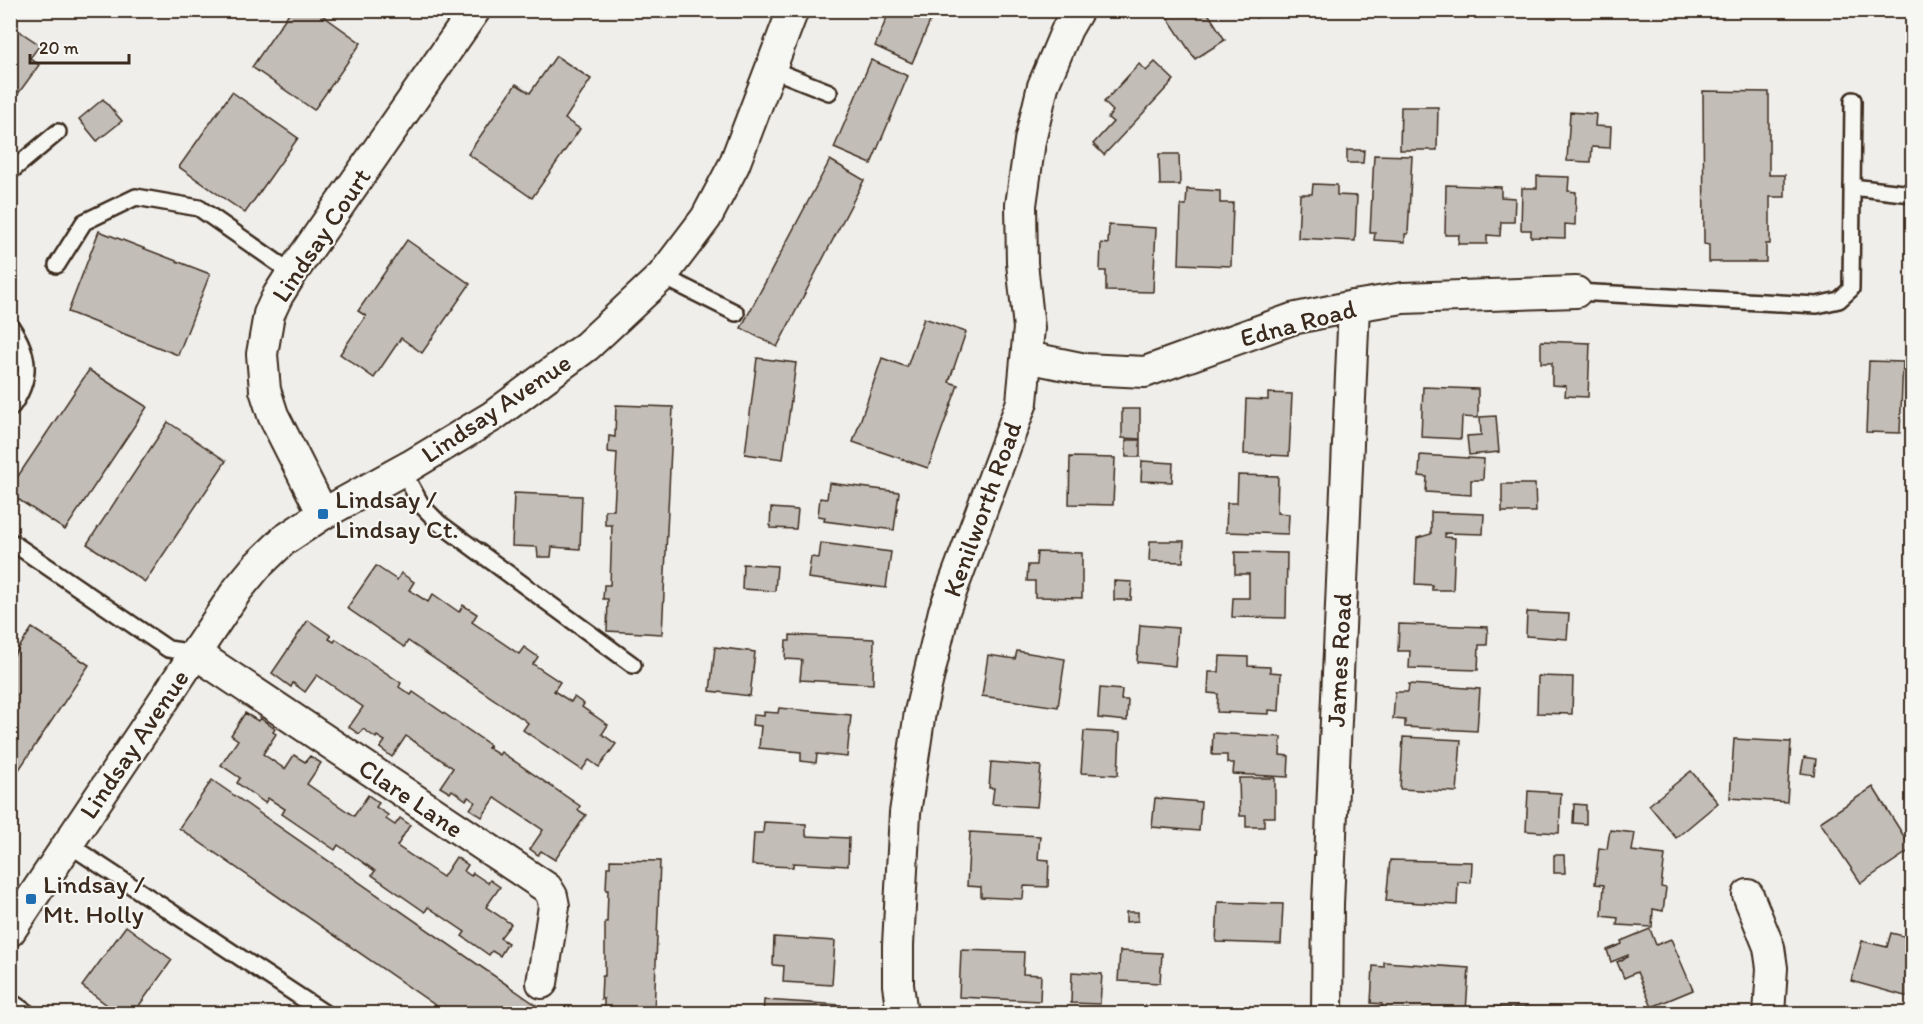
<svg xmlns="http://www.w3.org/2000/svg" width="1923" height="1024" font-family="Itim,sans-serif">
<rect width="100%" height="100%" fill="#efeeea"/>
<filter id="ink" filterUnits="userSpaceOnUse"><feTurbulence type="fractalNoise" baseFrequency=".0167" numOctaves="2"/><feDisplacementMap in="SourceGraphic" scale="12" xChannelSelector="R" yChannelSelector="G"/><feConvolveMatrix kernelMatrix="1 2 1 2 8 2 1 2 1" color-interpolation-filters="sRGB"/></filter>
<g filter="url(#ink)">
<g fill="#c2bdb7" stroke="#3b2a1e" stroke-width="1.5">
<path d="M291,10H315L361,43L314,110L252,67Z"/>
<path d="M890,10H935L912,63L875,46Z"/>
<path d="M1170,10H1206L1225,40L1195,59L1165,14Z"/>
<path d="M1252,10H1271L1256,18Z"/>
<path d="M10,25L40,45L30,58L39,65L10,105Z"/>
<path d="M556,56L591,79L565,119L580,129L532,198L468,154L516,84L530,93Z"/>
<path d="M871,60L908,76L871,164L834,148Z"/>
<path d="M1155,62L1174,80L1104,155L1093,144L1113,122L1108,118L1113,111L1104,102L1139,64L1146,71Z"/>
<path d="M1703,91L1769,92V175H1785V197H1770V244H1766V262H1709V245L1704,244Z"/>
<path d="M232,92L298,138L245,213L179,167Z"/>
<path d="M103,99L122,121L97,141L79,119Z"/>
<path d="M1401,107H1438L1437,150H1400Z"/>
<path d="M1570,112L1596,114L1595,126L1611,127L1610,148L1592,147L1591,162L1567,161Z"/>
<path d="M1347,150H1364L1363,163H1347Z"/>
<path d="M1159,154H1179L1180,185H1160Z"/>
<path d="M1374,155L1412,156L1408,234H1405V242L1374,240L1375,233H1370Z"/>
<path d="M830,160L864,180L777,347L741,328Z"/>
<path d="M1537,176L1569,177L1568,191L1576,192L1575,225L1565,224V238L1531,237V230H1521L1522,188H1537Z"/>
<path d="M1313,184L1337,185V195L1357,196L1355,241L1298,238L1300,194H1312Z"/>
<path d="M1446,185L1501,187V197L1515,198L1514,222H1501L1500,236L1487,235V244H1458L1459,235H1445Z"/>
<path d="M1187,189L1220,191V203H1233L1231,266L1179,264L1181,205H1186Z"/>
<path d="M1109,225L1156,228L1153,292L1106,291V271H1100L1101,243L1108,244Z"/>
<path d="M99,231L210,274L178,355L68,312Z"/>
<path d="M407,240L470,284L422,353L401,338L374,378L340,354L366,316L358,311Z"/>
<path d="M924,318L966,332L949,382L958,385L928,468L853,442L882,358L907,367Z"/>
<path d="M1541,341L1590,343L1588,397L1565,396L1566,386L1552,385V363H1541Z"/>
<path d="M757,358L796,363L783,459L745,454Z"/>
<path d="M1869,361L1903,362L1900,433L1866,432Z"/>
<path d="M89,370L147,407L65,530L10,494V488Z"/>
<path d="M1423,387L1478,389V418L1462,417L1461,439L1421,437Z"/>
<path d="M1268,393L1292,394L1289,456L1244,454L1246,399L1268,400Z"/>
<path d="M616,405L673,407L662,634L607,631L608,599H603L604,585H610L612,525H605V510H614L617,453L608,452L609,436L615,437Z"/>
<path d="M1122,409H1140V439L1122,438Z"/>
<path d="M1496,416L1499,452L1469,455L1467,436L1481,435L1480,417Z"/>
<path d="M168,422L226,461L145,582L87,544Z"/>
<rect x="1126" y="440" width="14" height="17"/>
<path d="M1420,455L1484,459L1483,480H1471V495L1426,492L1427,477L1419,476Z"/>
<path d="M1070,457L1115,458L1113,505L1069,504Z"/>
<path d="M1142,461L1173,463L1172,482L1141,481Z"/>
<path d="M1238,475L1278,476L1277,513L1289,514L1288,534L1226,532L1227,503H1237Z"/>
<path d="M829,483L899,492L894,530L824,521L825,517L818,516L820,498L827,499Z"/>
<path d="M1502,484H1535L1536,512H1502Z"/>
<path d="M514,493L582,496L580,549L552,547L551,557H538L537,547L512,546Z"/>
<path d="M771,508L798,510L796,529L770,528Z"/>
<path d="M1431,512L1484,514L1483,534L1445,533V537L1455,538L1453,590H1432V585L1415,584L1417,538L1431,534Z"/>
<path d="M1150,541H1184L1183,562L1149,561Z"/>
<path d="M821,543L891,552L886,588L808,578L811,557L819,558Z"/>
<path d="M1037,552L1082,553V598L1035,597V581H1027L1028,565H1036Z"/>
<path d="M1235,552L1287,553L1286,618L1232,617L1233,598H1249V574H1235Z"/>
<path d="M743,564L777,566L775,591L742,589Z"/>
<path d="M376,566L397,580L401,573L414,582L409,590L428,602L433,594L459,612L463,605L477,614L472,622L519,654L524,647L538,657L533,664L560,682L554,691L571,702L574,697L584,704L582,707L608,725L602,734L616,744L599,767L589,760L582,770L523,730L528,723L523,719L408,641L404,647L347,608Z"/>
<path d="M1114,581L1132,582L1131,600H1114Z"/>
<path d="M1527,612L1569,614L1567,639L1526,636Z"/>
<path d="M308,620L331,636L329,639L334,642L336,639L401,683L399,687L411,695L413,692L490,745L488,748L499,755L501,752L580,806L578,810L586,815L555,860L541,851L538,855L530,849L543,830L495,798L482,817L470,809L475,802L468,797L466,800L452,790L450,793L440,787L453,768L406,736L392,757L380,748L385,741L377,736L376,738L363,729L359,734L349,727L363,707L317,675L305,692L293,683L291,687L272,673Z"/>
<path d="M1399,624L1488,627L1487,645H1479L1478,670L1409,668L1410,651H1398Z"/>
<path d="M1140,625L1178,628L1175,666L1137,662Z"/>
<path d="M32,628L89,665L10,783V661Z"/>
<path d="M790,635L874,639L873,684L800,680L802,660L785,659L786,641H790Z"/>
<path d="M715,647L755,652L750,696L710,691Z"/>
<path d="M1017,651L1065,659L1058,707L982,696L988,655L1015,659Z"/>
<path d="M1220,656L1248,657V666L1270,667V672L1281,673L1279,711L1269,710V714L1217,712L1218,694L1208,693L1209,672H1219Z"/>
<path d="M1538,676L1573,677L1572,714L1537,713Z"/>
<path d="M1409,684L1480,689L1477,731L1405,727V720L1393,719L1395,692H1408Z"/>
<path d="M1100,688L1122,690L1121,700H1128L1127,721L1098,718Z"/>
<path d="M779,708L851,715L847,757L817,754L816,763L801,761V752L759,748L761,726L752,725L753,715L764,716V712L778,713Z"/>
<path d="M245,713L258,721L260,718L275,729L273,732L276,734L263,754L285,769L294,755L305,762L310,756L321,763L307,784L354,816L368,795L379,803L376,807L388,815L386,819L395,825L400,818L410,825L397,846L443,877L456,857L468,865L464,871L471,876L473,873L488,883L490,880L500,887L486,907L511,924L500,938L508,943L500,956L492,951L489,955L462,936L465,932L428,907L425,912L372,875L375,871L338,845L335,850L282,814L285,809L268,798L265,803L237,783L240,778L221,765L238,740L231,735Z"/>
<path d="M1084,731L1120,733L1118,775L1081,773Z"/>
<path d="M1213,733L1281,737L1280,755L1289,756L1288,777L1233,774L1234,763H1227V755H1212Z"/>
<path d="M1403,737L1461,740L1457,792L1400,789Z"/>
<path d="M1734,739L1791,742L1787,802L1730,798Z"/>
<path d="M1804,757L1816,759L1814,775L1801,773Z"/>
<path d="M991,762L1041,766L1037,807L992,804L994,788H989Z"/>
<path d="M1691,771L1718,803L1676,838L1649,805Z"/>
<path d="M1239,778H1275V817H1264V827H1246V816H1240Z"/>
<path d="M212,780L549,1014H448L179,828Z"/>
<path d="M1873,787L1912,849L1861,883L1820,822Z"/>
<path d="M1528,791L1561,793L1559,833L1526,831Z"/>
<path d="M1155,798L1201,802L1199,831L1152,827Z"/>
<path d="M1574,804L1586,805V824L1573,823Z"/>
<path d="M764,822L806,824V836L849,838L848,866L793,863V867L752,865L754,833H763Z"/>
<path d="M1610,830L1635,833L1632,851L1665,855L1661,887L1666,888L1663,911L1653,909L1652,927L1617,925L1618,918L1602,916L1604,885L1595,884L1599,848L1607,849Z"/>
<path d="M970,832L1040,836L1038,859L1049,860L1048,887L1024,886L1023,899L981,897V887L967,886Z"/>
<path d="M1554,855H1564L1565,873H1554Z"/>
<path d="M610,860L660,861L654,1014H604V999H601L602,976H605V922H607L608,890H606L607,867H610Z"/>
<path d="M1390,860L1472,862L1471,883L1458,882L1457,905L1386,901Z"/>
<path d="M1218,902L1283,904L1281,944L1216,942Z"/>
<path d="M1126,912H1138V921L1126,922Z"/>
<path d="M126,926L172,960L133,1014H119L82,986Z"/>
<path d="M1650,929L1656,945L1671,939L1693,990L1652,1007L1637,972L1624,978L1617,962L1628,957V955L1611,962L1607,950L1622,944L1621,941Z"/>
<path d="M1891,933L1912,938L1908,955L1912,956V998L1851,981L1862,941L1887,947Z"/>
<path d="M774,937L835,941L832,985L783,982L784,966L773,965Z"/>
<path d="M961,950L1024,952L1023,974L1041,975L1040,1001L959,997Z"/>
<path d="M1120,951L1162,953L1160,983L1118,981Z"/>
<path d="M1384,962L1469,968L1466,1011L1454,1010V1013L1382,1009V1004L1371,1003L1373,966L1384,967Z"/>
<path d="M1072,972L1102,974L1100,1004L1071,1003Z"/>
<path d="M764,1000L841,1005L840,1014H763Z"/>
<path d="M1495,1007L1554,1008V1014H1495Z"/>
<path d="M1205,1008L1268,1011V1014H1192V1011H1204Z"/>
</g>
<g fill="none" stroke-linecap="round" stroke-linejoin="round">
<g stroke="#3b2a1e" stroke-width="20">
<g id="service">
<path d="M771,69L829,92"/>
<path d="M10,172L58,132"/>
<path d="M1852,187L1912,194"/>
<path d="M57,265L84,222L136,197L199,208L292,273"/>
<path d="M662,276L736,313"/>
<path d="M1576,292L1817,305L1839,300L1851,289L1853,100"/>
<path d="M10,325C31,355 32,380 10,409"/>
<path d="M402,470L422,506L439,523L633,665"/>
<path d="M10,541L168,649L195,653"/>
<path d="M68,844L326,1014"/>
<path d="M10,1001L29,1014"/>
</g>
</g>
<g stroke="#3b2a1e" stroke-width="34">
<g id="minor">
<path d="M1027,357L1085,369L1145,372L1292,319L1354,306L1403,298L1576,292"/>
<path d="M323,514L273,415L265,390L262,354L269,314L278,295L292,273L475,10"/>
<path d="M195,653L547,888L552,896L554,906L542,983"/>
<path d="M1748,895L1769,947L1772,968L1769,1014"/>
<path d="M10,931L238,589L257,566L284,540L323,514L410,466L493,416L587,346L662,276L706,218L734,165L793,10"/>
<path d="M902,1014L898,985V945L905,813L920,712L944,611L1022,402L1029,328L1022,263L1021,205L1030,141L1043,86L1067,29L1078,10"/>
<path d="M1327,1014L1328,904L1354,306"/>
</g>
</g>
<use href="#service" stroke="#f6f6f2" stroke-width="15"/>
<use href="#minor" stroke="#f6f6f2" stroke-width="30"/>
</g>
</g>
<g fill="#1f6fb2" stroke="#f6f6f2" stroke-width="2">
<rect x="317" y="508" width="12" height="12" rx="3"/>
<rect x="25" y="893" width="12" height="12" rx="3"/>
</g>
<g text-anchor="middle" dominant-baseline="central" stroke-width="4.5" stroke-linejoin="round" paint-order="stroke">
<g font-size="26" fill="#3b2a1e" stroke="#f6f6f2">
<text transform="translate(321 235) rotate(-56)">Lindsay Court</text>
<text transform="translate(1298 323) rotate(-15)">Edna Road</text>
<text transform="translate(496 408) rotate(-34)">Lindsay Avenue</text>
<text transform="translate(982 509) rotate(-70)">Kenilworth Road</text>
<text transform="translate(1339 660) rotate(-87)">James Road</text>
<text transform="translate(134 744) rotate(-56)">Lindsay Avenue</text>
<text transform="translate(411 798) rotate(34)">Clare Lane</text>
</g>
<g font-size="26" fill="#3b2a1e" stroke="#f6f6f2" text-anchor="start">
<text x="335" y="499">Lindsay /<tspan x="335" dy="30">Lindsay Ct.</tspan></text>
<text x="43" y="884">Lindsay /<tspan x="43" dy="30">Mt. Holly</tspan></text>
</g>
</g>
<rect width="1923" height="1024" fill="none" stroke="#f6f6f2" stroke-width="36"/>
<rect x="18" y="18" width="1887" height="988" fill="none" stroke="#3b2a1e" stroke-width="2" filter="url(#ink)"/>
<path d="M30 54v9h99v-9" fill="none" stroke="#3b2a1e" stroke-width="3"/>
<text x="39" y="54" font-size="18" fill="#3b2a1e" stroke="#f6f6f2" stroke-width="4.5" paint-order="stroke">20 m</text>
</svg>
